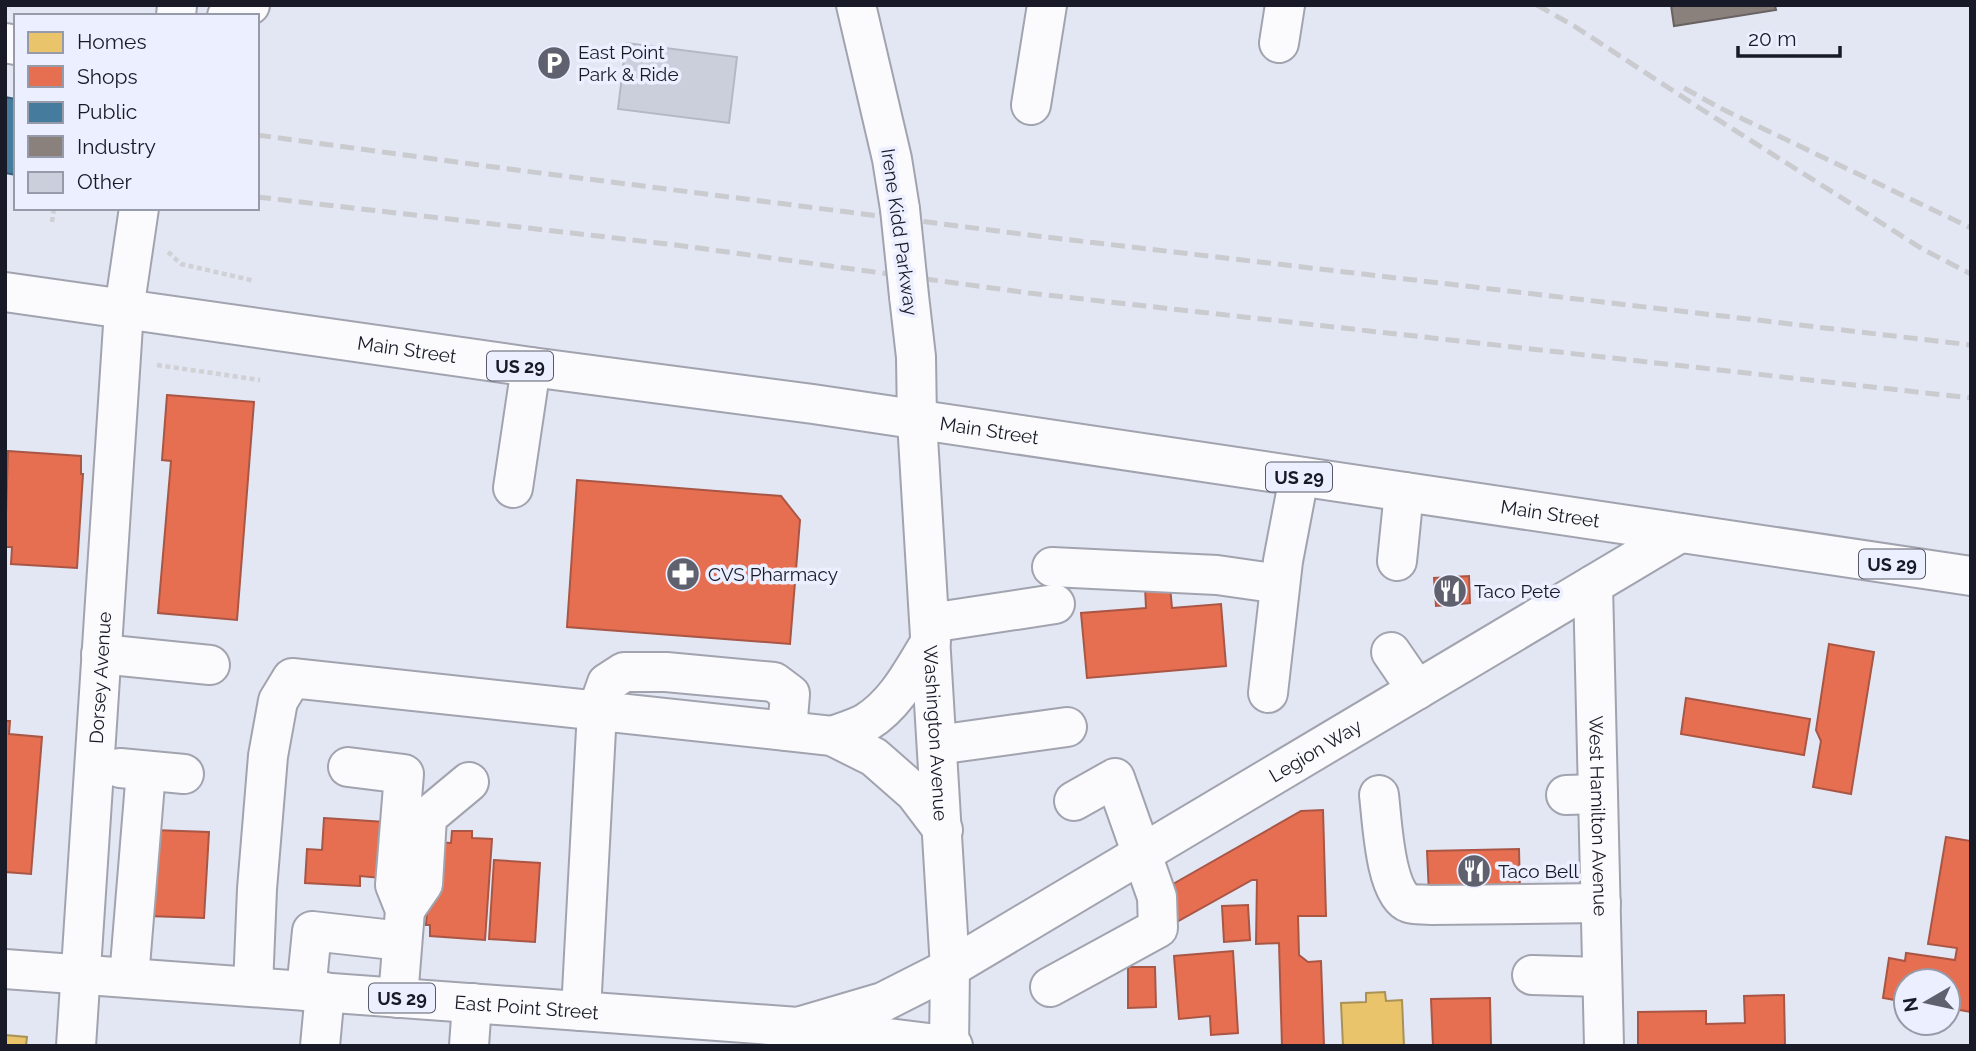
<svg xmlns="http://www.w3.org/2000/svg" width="1976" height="1051" font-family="Raleway,sans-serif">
<rect width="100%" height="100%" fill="#e3e6f3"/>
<g fill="#e9c46a" stroke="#aa9156" stroke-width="2">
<path d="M1385,992L1386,1001L1402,1000L1404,1046H1343L1341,1003L1366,1002V993Z"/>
<path d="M5,1035L27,1037L26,1046H5Z"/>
</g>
<g fill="#e76f51" stroke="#a95645" stroke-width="2">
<path d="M167,395L254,402L237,620L158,613L171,461L162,460Z"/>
<path d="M8,451L81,456V474H83L77,568L11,564L12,547H5Z"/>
<path d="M577,480L781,496L800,520L790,644L567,627Z"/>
<path d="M1469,576L1470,603L1436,606L1434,578Z"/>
<path d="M1170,586L1172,608L1221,604L1226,666L1087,678L1081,613L1146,608L1145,587Z"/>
<path d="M1829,644L1874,652L1851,794L1813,787L1821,741L1816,730Z"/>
<path d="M1686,698L1810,719L1804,755L1681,734Z"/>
<path d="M5,721H10L9,734L42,737L31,874L5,872Z"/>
<path d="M1323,810L1326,916H1298L1299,955L1308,962L1321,961L1324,1046H1282L1279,943L1256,944L1257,880H1252L1173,924V884L1301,811Z"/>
<path d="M324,818L385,822L381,878L360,876V886L305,883L307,849L322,850Z"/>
<path d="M153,830L209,832L204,918L148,916Z"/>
<path d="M452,831H472V838L492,839L485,940L430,936V925H426L430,869L438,842L451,843Z"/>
<path d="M1946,837L1971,841V1012L1948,1008V981H1906V1002L1883,998L1889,958L1905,961L1906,953L1955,960L1957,948L1928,944Z"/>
<path d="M1519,849L1520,891L1429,894L1427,851Z"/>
<path d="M494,860L540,863L535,942L489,939Z"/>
<path d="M1248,905L1250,940L1224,942L1222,906Z"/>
<path d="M1233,951L1238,1033L1211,1035L1210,1016L1179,1019L1174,956Z"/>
<path d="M1128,967H1155L1156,1007L1128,1008Z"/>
<path d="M1784,995L1785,1046H1638V1012L1706,1011V1024L1745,1023L1744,996Z"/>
<path d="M1490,998L1491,1046H1433L1431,999Z"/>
</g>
<path fill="#457b9d" stroke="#385e7a" stroke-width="2" d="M5,97L16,99V175L5,173Z"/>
<path fill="#8a817c" stroke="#686263" stroke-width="2" d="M1671,5H1775L1776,10L1674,26Z"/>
<path fill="#cbcedb" stroke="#b5b7c4" stroke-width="2" d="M626,43L737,57L729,123L618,109Z"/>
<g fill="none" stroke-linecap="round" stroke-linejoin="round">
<g stroke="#a1a3af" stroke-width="42">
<g id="minor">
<path d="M176,16L177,5"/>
<path d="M227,16L250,5"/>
<path d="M5,43L16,45"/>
<path d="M1279,43L1285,5"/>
<path d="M1031,105L1047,5"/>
<path d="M513,488L531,367"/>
<path d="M1397,561L1404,492"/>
<path d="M1052,567L1217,575L1280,584"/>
<path id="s1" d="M1593,585L1604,1046"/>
<path d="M930,623L1055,604"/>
<path d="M1391,652L1417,690"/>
<path d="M101,654L210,665"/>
<path d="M1268,693L1283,561L1299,477"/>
<path d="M832,736C843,732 857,728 867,722C897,703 913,670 931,641"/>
<path d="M937,745L1067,727"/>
<path d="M348,767L404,774L395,885L405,910L398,998"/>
<path d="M120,768L184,774"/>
<path d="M1379,795C1382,819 1385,895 1409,903C1415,905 1424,904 1431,905L1601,903"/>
<path d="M1566,795L1598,794"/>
<path d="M405,910L423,884L427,817L469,782"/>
<path d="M1532,975L1602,977"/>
<path d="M129,978L146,771"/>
<path d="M253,987L257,889L268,756L278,701L292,678L832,736L874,757L915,793L943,830"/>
<path d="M1050,987L1158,928L1157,897L1115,778L1074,801"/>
<path d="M306,991L312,931L402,941"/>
<path d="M581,1011L597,711L607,683L624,672H666L774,682L790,694L787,731"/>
<path d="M798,1029V1027L953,1046"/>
<path id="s2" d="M76,1046L124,310L139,208"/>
<path d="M320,1046L325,992"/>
<path d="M469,1046L472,1003"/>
<path d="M949,1046L950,968"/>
</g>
</g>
<g stroke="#a1a3af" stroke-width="42">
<g id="major">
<path d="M856,5L892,159L900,209"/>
<path id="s3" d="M5,292L531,367L813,404L1971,576"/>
<path id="s4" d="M909,296L916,357L917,421L950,968"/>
<path id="s5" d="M5,969L798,1027L883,1002L950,968L1680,533"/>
</g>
</g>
<g stroke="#cfd1d4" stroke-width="4.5" stroke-dasharray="5 3.5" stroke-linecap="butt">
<path d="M52,222L54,208"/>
<path d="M168,252L181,264L255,281"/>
<path d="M157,365L260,380"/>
</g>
<use href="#minor" stroke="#fbfbfd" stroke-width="38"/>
<use href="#major" stroke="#fbfbfd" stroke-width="38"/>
<g stroke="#cacbcf" stroke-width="5" stroke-dasharray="14 7" stroke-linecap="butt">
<path d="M1537,5L1574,26L1698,107L1924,250L1971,274"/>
<path d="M1684,88L1720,108L1971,228"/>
<path d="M257,135L501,168L1037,236L1971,345"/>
<path d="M257,197L676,245L1029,293L1971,398"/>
</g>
<g stroke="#a1a3af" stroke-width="42" stroke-linecap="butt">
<path id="major-bridge" d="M900,209L909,296"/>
</g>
<use href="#major-bridge" stroke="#fbfbfd" stroke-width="38"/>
</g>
<defs>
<g id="parking-disc" transform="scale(1.75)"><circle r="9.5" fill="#5f616f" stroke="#ecefff"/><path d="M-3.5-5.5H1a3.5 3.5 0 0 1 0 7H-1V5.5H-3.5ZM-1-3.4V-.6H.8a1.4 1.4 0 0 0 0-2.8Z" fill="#fff"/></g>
<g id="pharmacy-disc" transform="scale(1.75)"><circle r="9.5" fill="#5f616f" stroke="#ecefff"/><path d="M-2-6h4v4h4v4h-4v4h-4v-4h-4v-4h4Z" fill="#fff"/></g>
<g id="restaurant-disc" transform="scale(1.75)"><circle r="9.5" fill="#5f616f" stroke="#ecefff"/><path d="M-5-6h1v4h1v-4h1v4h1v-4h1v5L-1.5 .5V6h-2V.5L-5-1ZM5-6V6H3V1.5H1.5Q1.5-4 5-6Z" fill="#fff"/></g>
</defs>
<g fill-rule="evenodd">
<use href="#parking-disc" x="554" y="63"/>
<use href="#pharmacy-disc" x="683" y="574"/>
<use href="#restaurant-disc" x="1450" y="591"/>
<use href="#restaurant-disc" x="1474" y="871"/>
</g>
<g text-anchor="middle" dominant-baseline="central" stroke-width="7" stroke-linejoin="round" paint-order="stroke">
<g fill="#ecefff" stroke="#585a68" stroke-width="2">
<rect x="487" y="351.5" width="66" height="29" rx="5"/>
<rect x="1266" y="462.5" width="66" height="29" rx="5"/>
<rect x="1859" y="549.5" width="66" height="29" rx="5"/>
<rect x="369" y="983.5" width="66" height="29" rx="5"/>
</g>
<g font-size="18" font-weight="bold" fill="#181a28">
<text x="520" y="366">US 29</text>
<text x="1299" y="477">US 29</text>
<text x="1892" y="564">US 29</text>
<text x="402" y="998">US 29</text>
</g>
<g font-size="19" fill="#181a28" stroke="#ecefff" text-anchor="start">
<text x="578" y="52">East Point<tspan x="578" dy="22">Park &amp; Ride</tspan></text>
<text x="708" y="574">CVS Pharmacy</text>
<text x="1474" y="591">Taco Pete</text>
<text x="1498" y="871">Taco Bell</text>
</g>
<g font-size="19" fill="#181a28" stroke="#ecefff">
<text transform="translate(900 232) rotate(82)">Irene Kidd Parkway</text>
<text stroke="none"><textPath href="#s3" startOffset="406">Main Street</textPath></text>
<text stroke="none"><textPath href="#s3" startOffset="994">Main Street</textPath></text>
<text stroke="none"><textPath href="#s3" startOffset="1561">Main Street</textPath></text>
<text stroke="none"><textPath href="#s2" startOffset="369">Dorsey Avenue</textPath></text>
<text stroke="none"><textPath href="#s4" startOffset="438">Washington Avenue</textPath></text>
<text stroke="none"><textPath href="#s5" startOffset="1384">Legion Way</textPath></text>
<text stroke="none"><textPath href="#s1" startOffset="231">West Hamilton Avenue</textPath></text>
<text stroke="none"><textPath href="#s5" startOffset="523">East Point Street</textPath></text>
</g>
</g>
<rect width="1976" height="1051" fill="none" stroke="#181a28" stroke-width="14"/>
<rect x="14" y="14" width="245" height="196" fill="#ecefff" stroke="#979aa9" stroke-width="2"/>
<rect x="28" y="32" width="35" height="21" fill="#e9c46a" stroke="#979aa9" stroke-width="2"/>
<text x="77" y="49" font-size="21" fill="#181a28">Homes</text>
<rect x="28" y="66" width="35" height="21" fill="#e76f51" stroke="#979aa9" stroke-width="2"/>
<text x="77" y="84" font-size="21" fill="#181a28">Shops</text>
<rect x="28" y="102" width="35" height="21" fill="#457b9d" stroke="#979aa9" stroke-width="2"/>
<text x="77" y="119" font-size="21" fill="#181a28">Public</text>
<rect x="28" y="136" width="35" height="21" fill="#8a817c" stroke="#979aa9" stroke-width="2"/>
<text x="77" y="154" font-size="21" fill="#181a28">Industry</text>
<rect x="28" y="172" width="35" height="21" fill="#cbcedb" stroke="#979aa9" stroke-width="2"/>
<text x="77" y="189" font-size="21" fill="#181a28">Other</text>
<g transform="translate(1927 1002) rotate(261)"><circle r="33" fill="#ecefff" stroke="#979aa9" stroke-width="2"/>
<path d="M0-5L12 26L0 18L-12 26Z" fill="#5f616f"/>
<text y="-10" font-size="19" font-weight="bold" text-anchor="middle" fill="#181a28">N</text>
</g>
<path d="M1738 46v10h102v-10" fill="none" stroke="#181a28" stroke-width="3.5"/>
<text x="1748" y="46" font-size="21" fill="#181a28" stroke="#ecefff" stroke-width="5" paint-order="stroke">20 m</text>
</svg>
